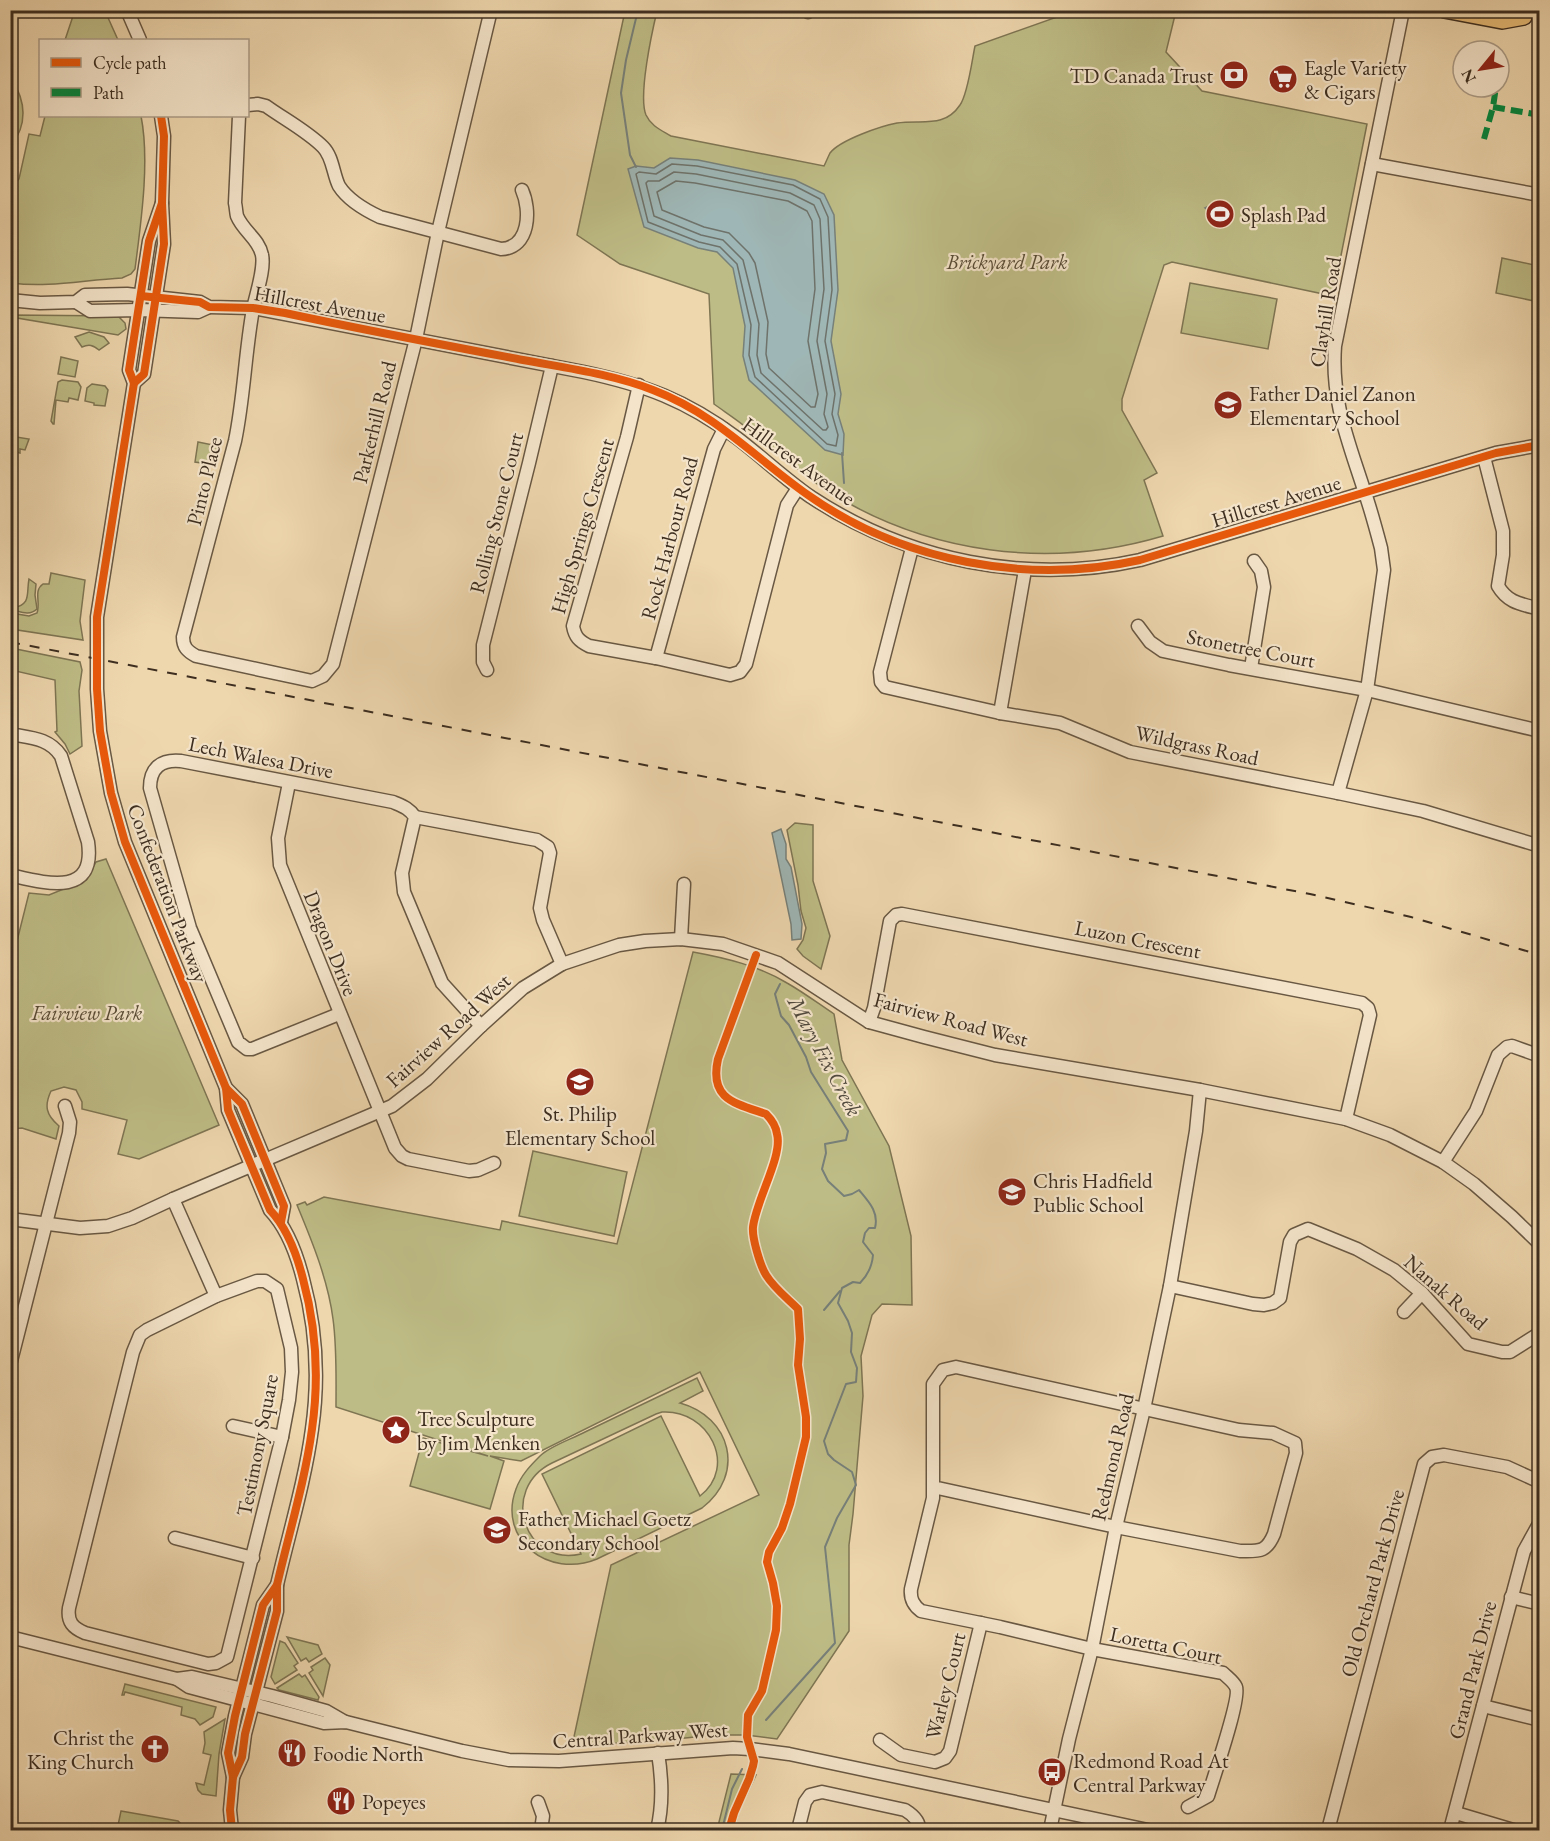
<svg xmlns="http://www.w3.org/2000/svg" width="1550" height="1841" font-family="'EB Garamond',serif">
<rect width="100%" height="100%" fill="#eed6ad"/>
<filter id="stains"><feTurbulence type="fractalNoise" baseFrequency=".00333" numOctaves="4"/><feColorMatrix values="0 0 0 0 .2 0 0 0 0 .09 0 0 0 0 .02 0 0 0 .5 -.17"/></filter>
<radialGradient id="worn" r=".72"><stop offset=".6" stop-color="#630" stop-opacity="0"/><stop offset="1" stop-color="#630" stop-opacity=".3"/></radialGradient>
<g fill="#bebc86" stroke="#7e7553" stroke-width="1.5" fill-rule="evenodd">
<path d="M75,10L105,11L118,40H65Z"/>
<path d="M625,11H657C652,32 638,96 646,115C651,126 661,130 671,136L824,166C826,162 828,157 830,153C840,140 881,126 897,123C921,119 944,129 960,105C968,94 972,60 975,46L1060,16L1062,11H1176L1166,52L1202,91L1367,124L1333,296L1172,262L1164,265L1122,399V410L1157,473L1144,480L1163,536C1049,570 927,554 826,490C798,472 774,448 747,428C736,419 725,412 714,404L709,294L620,264L577,235Z"/>
<path d="M11,78C26,101 28,124 11,146C10,135 13,124 13,112C14,101 10,90 11,78Z"/>
<path d="M45,116H141C150,161 141,222 135,269L131,274L122,278C83,280 49,288 11,283V188L19,179L29,134L40,136Z"/>
<path d="M1502,258L1539,266V302L1496,293Z"/>
<path d="M1190,283L1277,299L1268,349L1181,333Z"/>
<path d="M10,315L118,316L125,323L126,329L118,335L11,317Z"/>
<path d="M89,332L104,337L109,343L99,350C93,345 89,344 82,347L75,337Z"/>
<path d="M61,357L78,361L75,377L58,374Z"/>
<path d="M62,380L78,382L81,387L78,400L69,398L68,402L56,400L54,424H53L51,421L58,382Z"/>
<path d="M92,384L105,386L108,390L105,406L94,405V403L85,401L87,388Z"/>
<path d="M10,436L29,439L25,450L20,449V453L11,451Z"/>
<path d="M198,442L218,446L215,465L195,462Z"/>
<path d="M51,573L85,580L80,621L83,640L11,629V613L29,616L37,613C41,602 33,591 43,584H49Z"/>
<path d="M29,579L36,584L35,595L37,609C30,616 21,612 12,610L13,608C32,604 26,594 29,579Z"/>
<path d="M11,648L80,662L82,670L79,691L82,746L70,754L65,744L55,732L57,731L55,680L11,670Z"/>
<path d="M795,823L813,825V881L830,936L821,969L803,956L797,949L803,940L806,928L801,911L798,885L787,830Z"/>
<path d="M106,859L219,1125L139,1159L118,1154L127,1120L82,1109V1102L76,1090L64,1087L51,1091C44,1106 46,1115 59,1126L56,1139L22,1128L11,1129V965L29,893L49,895L86,880L96,862Z"/>
<path d="M693,952C726,958 759,966 787,983C803,992 819,1004 834,1014L842,1060L889,1146L911,1236L912,1305L882,1304L872,1315L861,1356L863,1396L853,1514L849,1545V1631L777,1739L746,1735H714L666,1740L572,1746L611,1565L759,1495L700,1372L521,1461L490,1456L504,1461L490,1509L410,1486L423,1438L488,1456L336,1407C336,1378 337,1348 333,1319C328,1280 312,1241 297,1205L305,1202L307,1205L324,1197L500,1230L502,1221L617,1244Z"/>
<path d="M533,1151L627,1172L614,1236L519,1216Z"/>
<path d="M697,1378L703,1391L680,1403C731,1417 746,1474 702,1508L597,1559C549,1579 497,1540 516,1489C521,1475 531,1465 540,1456C550,1446 572,1439 585,1432C622,1414 660,1396 697,1378ZM662,1412C709,1409 738,1467 700,1496L661,1416L542,1474L581,1554C524,1567 499,1489 552,1463L656,1414Z"/>
<path d="M287,1637L318,1645L322,1654L309,1662L306,1658L301,1661Z"/>
<path d="M280,1641L285,1643L298,1663L294,1666L297,1670L275,1684L271,1677Z"/>
<path d="M325,1658L330,1665L323,1696L309,1673L313,1670L311,1667Z"/>
<path d="M299,1674L302,1677L305,1675L319,1697L318,1700L279,1690L277,1688Z"/>
<path d="M125,1684L216,1707L213,1717L200,1725L195,1719L181,1715L182,1707L125,1692L124,1695H122Z"/>
<path d="M225,1719L219,1754L216,1796L202,1794L198,1790L196,1783L204,1785L211,1755L203,1753L205,1743L204,1732Z"/>
<path d="M731,1774L756,1775L738,1814L734,1830H717Z"/>
<path d="M121,1811L178,1821L185,1828L184,1830H117Z"/>
</g>
<g fill="#9eb6b5" stroke="#778079" stroke-width="1.5">
<path d="M670,158L698,160L795,180L824,194L834,215L838,290L831,341L841,394L838,414L844,434L843,455L825,450L749,380L743,356L745,326L733,268L717,252L698,248L644,227L628,169L636,166L654,168Z"/>
<path d="M1215,203C1226,205 1230,213 1225,223L1205,208Z"/>
<path d="M781,829L786,844V859L791,867L802,924L801,939L792,940L791,924L772,833Z"/>
</g>
<g fill="none" stroke-linecap="round" stroke-linejoin="round">
<g stroke="#6e726a" stroke-width="1.5">
<path d="M672,164L697,166L793,185L820,199L828,217L832,290L825,341L835,394L832,414L838,435L836,446L827,444L755,377L749,355L751,325L737,264L720,247L699,242L648,222L636,174L639,172L656,174Z"/>
<path d="M674,172L696,174L790,193L814,205L820,219L824,289L817,341L827,394L824,414L828,427L826,430H823L761,373L757,355L759,324L743,260L723,240L701,235L654,216L646,183L648,181H659Z"/>
<path d="M676,181L695,183L788,201L807,211L812,221L815,289L808,341L818,394L815,407H811L769,368L766,354L768,322L755,263L749,253L729,233L704,227L662,210L657,192Z"/>
</g>
<g stroke="#778079" stroke-width="2">
<path d="M636,167L630,155L621,93L626,60L638,10"/>
<path d="M842,453L844,483"/>
<path d="M824,1310L840,1291"/>
<path d="M766,1720L835,1643L825,1547L837,1518L856,1485L852,1472L834,1460L828,1454L824,1441L846,1384L856,1382L857,1368L851,1352L852,1333L848,1321L838,1303L842,1288L853,1282L860,1283C868,1275 872,1267 873,1255L863,1242L865,1233L869,1228H875C879,1212 869,1202 859,1190L852,1194L844,1196L828,1181L822,1169L826,1153L825,1144L846,1140L848,1131L811,1072L806,1057L789,1025L781,1016L775,994L780,984"/>
<path d="M722,1830L732,1789L742,1769"/>
</g>
<g stroke="#695843" stroke-width="15">
<g id="minor">
<path d="M127,10L140,40"/>
<path d="M808,10V12"/>
<path d="M248,105L258,104L266,106C284,119 307,131 323,147C333,157 333,174 339,186C348,200 365,210 380,217L501,249C530,248 531,210 522,190"/>
<path d="M239,116L235,203C236,207 236,212 237,216C243,231 259,239 262,255C265,269 256,294 253,309C245,353 244,398 235,441L183,637C183,647 187,651 196,656L312,681L323,676L333,664L416,339L438,232L491,10"/>
<path d="M1372,164L1540,195"/>
<path d="M162,203L149,241L129,370L134,383L97,617V689L100,731L111,793L125,842L226,1088L228,1110L270,1210C288,1229 297,1255 303,1279C316,1327 319,1380 312,1429C305,1481 289,1533 277,1585V1611L245,1734L242,1757L233,1777"/>
<path d="M10,300L40,303L76,302L85,295L127,294L200,302L209,307L253,308L584,372C645,385 686,400 737,438C762,457 785,479 811,497C908,561 1027,585 1140,560L1496,453L1540,445"/>
<path d="M76,302L90,311L139,310L198,312L209,307"/>
<path d="M134,383L144,374L164,244L162,203L164,136L161,116"/>
<path d="M639,385L627,437L573,626C575,637 579,641 589,646L656,658L730,675L740,672L746,664L787,505L798,488"/>
<path d="M1484,457L1503,531V555L1498,586C1508,603 1521,604 1540,609"/>
<path d="M912,548L880,672L881,682L885,687L1000,713L1060,723L1130,752L1338,793L1423,811L1540,846"/>
<path d="M1138,626L1150,642L1163,651L1229,665L1367,690L1540,731"/>
<path d="M656,658L714,449L724,429"/>
<path d="M1251,668L1264,587L1261,571L1254,561"/>
<path d="M487,670L483,662V645L529,463L552,366"/>
<path d="M1000,713L1025,570"/>
<path d="M10,734C31,738 49,738 61,756L88,842C96,898 45,883 10,875"/>
<path d="M289,783L278,838L280,865L395,1148L402,1156L408,1159L469,1171L478,1170L494,1163"/>
<path d="M1338,793L1367,690L1384,570L1381,548C1376,529 1371,510 1364,490C1348,440 1331,400 1335,346L1403,10"/>
<path d="M415,817L537,840L548,847L550,853L540,908L543,920L562,964"/>
<path d="M681,939L684,884"/>
<path d="M339,1014L252,1049H247L238,1042L190,928L150,788C150,768 161,759 181,761L393,802C402,806 409,808 415,817L402,873L404,892L442,983L481,1026"/>
<path d="M869,1022L874,1008L890,921L896,915L902,914L1362,1003L1368,1008L1370,1015L1346,1119"/>
<path d="M226,1088L242,1104L284,1206L281,1222"/>
<path d="M1443,1162L1476,1111L1498,1055L1507,1047L1512,1046L1540,1056"/>
<path d="M173,1199L216,1296"/>
<path d="M10,1219L80,1228L108,1226L132,1218L173,1199L392,1106L427,1079L481,1026L523,988L562,964L619,945L645,941L681,939L723,944L778,963L869,1022L924,1037L995,1055L1200,1090L1346,1119L1390,1135L1443,1162L1474,1184L1512,1217L1540,1244"/>
<path d="M257,1281H265L277,1289L291,1348L292,1372L289,1400L282,1437L227,1657L216,1663L208,1664L85,1633C73,1628 67,1622 69,1608L133,1352L140,1335L147,1330L216,1296Z"/>
<path d="M1170,1286L1253,1304L1264,1305L1273,1303L1280,1298L1290,1242L1294,1235L1308,1229L1357,1249L1394,1270L1422,1293L1468,1344L1502,1352H1510L1540,1333"/>
<path d="M1404,1312L1422,1293"/>
<path d="M10,1365L69,1133L70,1122L65,1106"/>
<path d="M233,1426L282,1437"/>
<path d="M933,1487L1116,1527L1240,1551C1259,1551 1266,1553 1274,1534L1296,1453L1295,1443L1273,1433L1239,1430L956,1367L943,1370L933,1384V1498L911,1589C910,1599 913,1605 921,1611L1000,1627L1092,1649L1223,1673C1227,1677 1234,1682 1236,1687C1241,1698 1213,1779 1208,1796L1188,1807"/>
<path d="M175,1538L253,1558"/>
<path d="M1511,1597L1540,1604"/>
<path d="M10,1637L177,1679L192,1677L272,1696L326,1711L345,1722"/>
<path d="M177,1679L189,1687L324,1723L346,1722L462,1751L509,1760L559,1761L733,1748L750,1749L789,1754L1148,1830"/>
<path d="M1483,1706L1540,1720"/>
<path d="M880,1740L901,1755L935,1762L945,1758L950,1751L981,1623"/>
<path d="M538,1802L543,1816L541,1830"/>
<path d="M1456,1813L1513,1830"/>
<path d="M232,1830L230,1810L233,1777L228,1753L235,1716L263,1605L277,1585"/>
<path d="M657,1830C663,1806 662,1778 658,1753"/>
<path d="M798,1830L805,1802L810,1795L822,1792L905,1810C913,1815 920,1821 919,1830"/>
<path d="M1050,1830L1069,1739L1092,1649L1116,1527L1144,1409L1170,1286L1196,1131L1200,1090"/>
<path d="M1328,1830L1424,1464L1432,1457L1444,1455L1507,1467L1540,1482"/>
<path d="M1450,1830L1524,1551L1540,1522"/>
</g>
</g>
<g stroke="#3d2e20" stroke-width="18">
<path id="major" d="M1444,10L1502,21L1524,17"/>
</g>
<use href="#minor" stroke="#f4e4ca" stroke-width="12"/>
<use href="#major" stroke="#e7bb76" stroke-width="15"/>
<path stroke="#3d2e20" stroke-width="2" stroke-dasharray="10 10" stroke-linecap="butt" d="M10,642L1310,894L1411,917L1540,955"/>
<g stroke="#00873e" stroke-width="6" stroke-dasharray="12 6" stroke-linecap="butt">
<path d="M1493,107L1540,115"/>
<path d="M1484,139L1493,107L1496,87"/>
</g>
<g stroke="#f4e4ca" stroke-width="11">
<g id="cycleway">
<path d="M162,203L149,241L129,370L134,383L97,617V689L100,731L111,793L125,842L226,1088L228,1110L270,1210C288,1229 297,1255 303,1279C316,1327 319,1380 312,1429C305,1481 289,1533 277,1585V1611L245,1734L242,1757L233,1777"/>
<path d="M141,296L200,302L209,307L253,308L285,313C364,330 444,345 523,360C566,368 612,374 653,390C716,414 754,457 808,495C903,562 1027,585 1140,560L1496,453L1540,445"/>
<path d="M134,383L144,374L164,244L162,203L164,136L161,116"/>
<path d="M226,1088L242,1104L284,1206L281,1222"/>
<path d="M232,1830L230,1810L233,1777L228,1753L235,1716L263,1605L277,1585"/>
<path d="M729,1830L734,1813L749,1779L753,1766L754,1761L747,1737L748,1715L762,1691L776,1630L777,1606L773,1583L767,1562L769,1552L782,1528L790,1504L806,1437V1417L798,1365L800,1339L798,1309C787,1298 774,1288 766,1275C760,1265 752,1238 753,1227C756,1200 783,1156 777,1134C776,1126 771,1119 766,1114C734,1103 709,1099 718,1059L756,955"/>
</g>
</g>
<use href="#cycleway" stroke="#e8590c" stroke-width="8"/>
</g>
<defs>
<g id="bank-disc" transform="scale(1.5)"><circle r="9.5" fill="#8f2418" stroke="#f4e4ca"/><path d="M-6-4H6V4H-6ZM0-2.3a2.3 2.3 0 1 0 0 4.6a2.3 2.3 0 1 0 0-4.6Z" fill="#fff"/></g>
<g id="supermarket-disc" transform="scale(1.5)"><circle r="9.5" fill="#8f2418" stroke="#f4e4ca"/><path d="M-6-5.5h2.5l.6 2H6L4.5 2H-2.5L-4.4-4H-6ZM-1.5 3.2a1.3 1.3 0 1 0 .1 0ZM3 3.2a1.3 1.3 0 1 0 .1 0Z" fill="#fff"/></g>
<g id="stadium-disc" transform="scale(1.5)"><circle r="9.5" fill="#8f2418" stroke="#f4e4ca"/><path d="M0-5a6.5 5 0 1 0 0 10a6.5 5 0 1 0 0-10ZM-3.5-1.8h7v3.6h-7Z" fill="#fff"/></g>
<g id="school-disc" transform="scale(1.5)"><circle r="9.5" fill="#8f2418" stroke="#f4e4ca"/><path d="M0-5L7-2L0 1L-7-2ZM-4 1L0 2.5L4 1V4Q0 6-4 4Z" fill="#fff"/></g>
<g id="sight-disc" transform="scale(1.5)"><circle r="9.5" fill="#8f2418" stroke="#f4e4ca"/><path d="M0-6L1.8-2.2L6-1.7L2.9 1.2L3.7 5.4L0 3.3L-3.7 5.4L-2.9 1.2L-6-1.7L-1.8-2.2Z" fill="#fff"/></g>
<g id="church-disc" transform="scale(1.5)"><circle r="9.5" fill="#8f2418" stroke="#f4e4ca"/><path d="M-1.2-6h2.4v3.5h3.3v2.4h-3.3V6h-2.4V-.1h-3.3v-2.4h3.3Z" fill="#fff"/></g>
<g id="restaurant-disc" transform="scale(1.5)"><circle r="9.5" fill="#8f2418" stroke="#f4e4ca"/><path d="M-5-6h1v4h1v-4h1v4h1v-4h1v5L-1.5 .5V6h-2V.5L-5-1ZM5-6V6H3V1.5H1.5Q1.5-4 5-6Z" fill="#fff"/></g>
<g id="bus-disc" transform="scale(1.5)"><circle r="9.5" fill="#8f2418" stroke="#f4e4ca"/><path d="M-5-6H5V4H4V6H2V4H-2V6H-4V4H-5ZM-3.5-4V0h7V-4ZM-3.5 1.2v1.5H-2V1.2ZM2 1.2v1.5H3.5V1.2Z" fill="#fff"/></g>
</defs>
<g fill-rule="evenodd">
<use href="#bank-disc" x="1234" y="75"/>
<use href="#supermarket-disc" x="1283" y="79"/>
<use href="#stadium-disc" x="1220" y="214"/>
<use href="#school-disc" x="1228" y="405"/>
<use href="#school-disc" x="580" y="1082"/>
<use href="#school-disc" x="1012" y="1192"/>
<use href="#sight-disc" x="396" y="1430"/>
<use href="#school-disc" x="497" y="1530"/>
<use href="#church-disc" x="155" y="1749"/>
<use href="#restaurant-disc" x="292" y="1753"/>
<use href="#bus-disc" x="1052" y="1772"/>
<use href="#restaurant-disc" x="341" y="1801"/>
</g>
<g text-anchor="middle" dominant-baseline="central" stroke-width="4.5" stroke-linejoin="round" paint-order="stroke">
<g font-size="21" fill="#3d2e20" stroke="#f4e4ca" text-anchor="start">
<text x="1304" y="67">Eagle Variety<tspan x="1304" dy="24">&amp; Cigars</tspan></text>
<text x="1213" y="75" text-anchor="end">TD Canada Trust</text>
<text x="1241" y="214">Splash Pad</text>
<text x="1249" y="393">Father Daniel Zanon<tspan x="1249" dy="24">Elementary School</tspan></text>
<text x="580" y="1113" text-anchor="middle">St. Philip<tspan x="580" dy="24">Elementary School</tspan></text>
<text x="1033" y="1180">Chris Hadfield<tspan x="1033" dy="24">Public School</tspan></text>
<text x="417" y="1418">Tree Sculpture<tspan x="417" dy="24">by Jim Menken</tspan></text>
<text x="518" y="1518">Father Michael Goetz<tspan x="518" dy="24">Secondary School</tspan></text>
<text x="134" y="1737" text-anchor="end">Christ the<tspan x="134" dy="24">King Church</tspan></text>
<text x="313" y="1753">Foodie North</text>
<text x="1073" y="1760">Redmond Road At<tspan x="1073" dy="24">Central Parkway</tspan></text>
<text x="362" y="1801">Popeyes</text>
</g>
<g font-size="21" font-style="italic" fill="#574a34" stroke="#f4e4ca">
<text x="1007" y="261">Brickyard Park</text>
<text x="87" y="1012">Fairview Park</text>
</g>
<g font-size="21" fill="#3d2e20" stroke="#f4e4ca">
<text transform="translate(320 304) rotate(10)">Hillcrest Avenue</text>
<text transform="translate(1325 312) rotate(-81)">Clayhill Road</text>
<text transform="translate(374 422) rotate(-76)">Parkerhill Road</text>
<text transform="translate(799 461) rotate(36)">Hillcrest Avenue</text>
<text transform="translate(204 481) rotate(-76)">Pinto Place</text>
<text transform="translate(1276 501) rotate(-17)">Hillcrest Avenue</text>
<text transform="translate(496 513) rotate(-76)">Rolling Stone Court</text>
<text transform="translate(582 526) rotate(-74)">High Springs Crescent</text>
<text transform="translate(669 538) rotate(-75)">Rock Harbour Road</text>
<text transform="translate(1251 648) rotate(11)">Stonetree Court</text>
<text transform="translate(1197 745) rotate(12)">Wildgrass Road</text>
<text transform="translate(261 757) rotate(11)">Lech Walesa Drive</text>
<text transform="translate(168 893) rotate(69)">Confederation Parkway</text>
<text transform="translate(1138 939) rotate(11)">Luzon Crescent</text>
<text transform="translate(331 943) rotate(68)">Dragon Drive</text>
<text transform="translate(951 1019) rotate(15)">Fairview Road West</text>
<text transform="translate(448 1030) rotate(-42)">Fairview Road West</text>
<text transform="translate(1446 1292) rotate(41)">Nanak Road</text>
<text transform="translate(257 1445) rotate(-79)">Testimony Square</text>
<text transform="translate(1112 1457) rotate(-77)">Redmond Road</text>
<text transform="translate(1372 1583) rotate(-75)">Old Orchard Park Drive</text>
<text transform="translate(1166 1645) rotate(12)">Loretta Court</text>
<text transform="translate(1472 1670) rotate(-76)">Grand Park Drive</text>
<text transform="translate(945 1686) rotate(-76)">Warley Court</text>
<text transform="translate(640 1735) rotate(-4)">Central Parkway West</text>
</g>
<g font-size="22" font-style="italic" fill="#50493e" stroke="#f4e4ca">
<text transform="translate(825 1056) rotate(62)">Mary Fix Creek</text>
</g>
</g>
<rect width="1550" height="1841" fill="none" stroke="#eed6ad" stroke-width="36"/>
<rect x="12" y="12" width="1526" height="1817" fill="none" stroke="#3d2e20" stroke-width="3"/>
<rect x="18" y="18" width="1514" height="1805" fill="none" stroke="#3d2e20" stroke-width="1.5"/>
<rect x="39" y="39" width="210" height="78" fill="#f4e4ca" stroke="#ab9b86" stroke-width="1.5"/>
<rect x="51" y="58" width="30" height="9" fill="#e8590c" stroke="#ab9b86" stroke-width="1.5"/>
<text x="93" y="69" font-size="18" fill="#3d2e20">Cycle path</text>
<rect x="51" y="88" width="30" height="9" fill="#00873e" stroke="#ab9b86" stroke-width="1.5"/>
<text x="93" y="99" font-size="18" fill="#3d2e20">Path</text>
<g transform="translate(1481 69) rotate(240)"><circle r="28" fill="#f4e4ca" stroke="#ab9b86" stroke-width="1.5"/>
<path d="M0-4.5L10 22L0 15L-10 22Z" fill="#8f2418"/>
<text y="-9" font-size="16" font-weight="bold" text-anchor="middle" fill="#3d2e20">N</text>
</g>
<rect width="100%" height="100%" filter="url(#stains)"/>
<rect width="100%" height="100%" fill="url(#worn)"/>
</svg>
